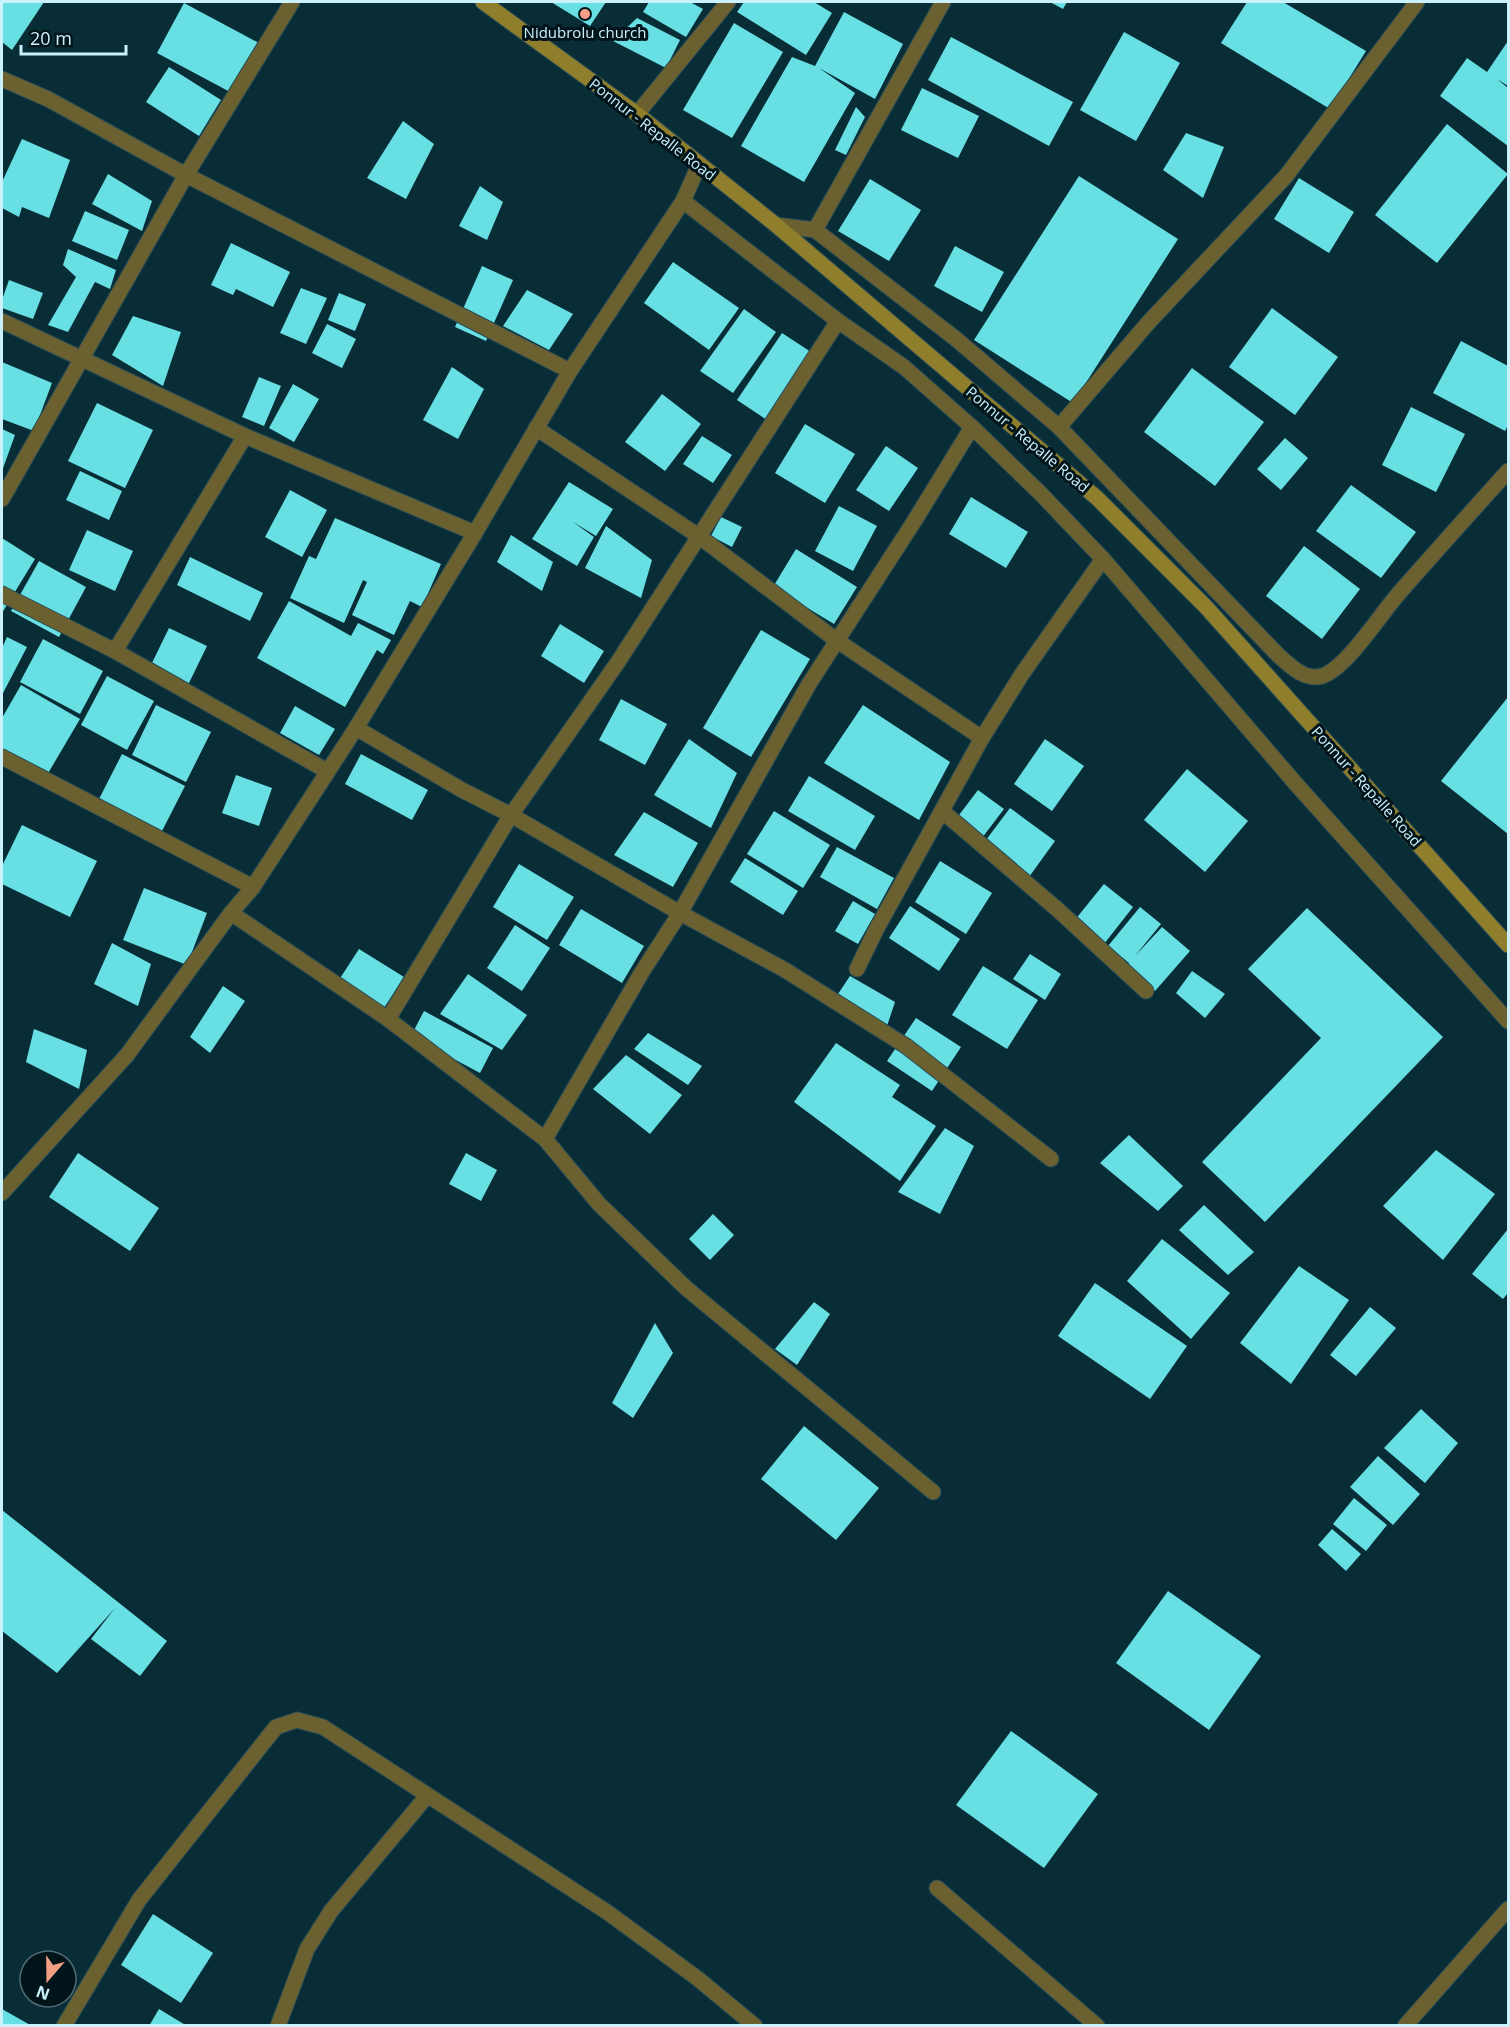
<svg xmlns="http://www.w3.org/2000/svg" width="1510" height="2027" font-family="'Open Sans',sans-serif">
<rect width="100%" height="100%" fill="#092d36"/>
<g fill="#68e0e3">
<path d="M2,2H44L12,50L2,42Z"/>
<path d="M551,2H606L590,26Z"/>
<path d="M649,2H690L703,9L686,37L643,12Z"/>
<path d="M744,2H814L832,13L806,55L737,12Z"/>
<path d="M1050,2H1067L1063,9Z"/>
<path d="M1247,2H1283L1366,51L1330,109L1221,43Z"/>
<path d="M184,3L259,43L232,93L157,53Z"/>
<path d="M844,12L903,44L875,99L819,68L855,93L804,182L741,146L792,57L815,66Z"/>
<path d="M637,18L680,40L666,68L613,41Z"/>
<path d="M734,23L783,52L732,138L683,110Z"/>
<path d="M1124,32L1180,63L1136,141L1080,110Z"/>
<path d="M951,37L1073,102L1049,146L928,80Z"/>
<path d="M1508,41V86L1497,79L1508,88V146L1440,96L1467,58L1487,72Z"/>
<path d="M169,67L221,100L199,136L146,102Z"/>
<path d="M922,88L979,116L958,158L901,130Z"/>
<path d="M856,107L865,117L846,155L835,150Z"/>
<path d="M403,121L434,144L406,199L367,178Z"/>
<path d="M1447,124L1508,174L1437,263L1375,215Z"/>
<path d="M1186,133L1224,147L1203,198L1163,170Z"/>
<path d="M22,139L70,160L49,218L22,207L19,217L2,208V182Z"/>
<path d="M108,174L152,201L142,231L92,204Z"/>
<path d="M1079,176L1178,239L1073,403L974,340Z"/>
<path d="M1299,178L1354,212L1329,253L1274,219Z"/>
<path d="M870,179L921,210L889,261L838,231Z"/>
<path d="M480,186L503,202L487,240L459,226Z"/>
<path d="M85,211L129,230L117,260L72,241Z"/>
<path d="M231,243L290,272L273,307L236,289L233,295L211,285Z"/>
<path d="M955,246L1004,272L982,312L934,286Z"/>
<path d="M68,249L116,270L110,289L95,282L68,332L48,325L76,277L63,265Z"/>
<path d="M673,262L739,308L709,350L644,303Z"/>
<path d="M482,266L513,280L486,341L455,327Z"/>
<path d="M9,280L43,293L33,319L2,308V300Z"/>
<path d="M301,288L327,298L306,344L280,333Z"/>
<path d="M527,290L573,314L549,350L503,326Z"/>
<path d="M339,293L366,304L355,331L328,320Z"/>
<path d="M1272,308L1338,357L1295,415L1229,367Z"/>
<path d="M744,309L776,332L733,393L700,371Z"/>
<path d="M133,316L181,332L163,386L112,355Z"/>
<path d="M327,324L356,339L342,368L312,353Z"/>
<path d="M782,333L811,352L767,420L737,400Z"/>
<path d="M1461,341L1508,366V425L1505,431L1433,393Z"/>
<path d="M2,362L52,383L34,431L2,419Z"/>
<path d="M452,367L484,389L458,439L423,420Z"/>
<path d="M1192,368L1264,422L1215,486L1144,432Z"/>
<path d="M259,377L281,386L264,426L242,417Z"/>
<path d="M293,384L319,399L294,442L269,428Z"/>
<path d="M662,394L701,424L665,471L625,442Z"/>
<path d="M97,403L153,430L125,488L68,461Z"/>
<path d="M1411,407L1465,434L1436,492L1382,465Z"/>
<path d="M805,424L855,454L825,503L775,473Z"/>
<path d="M2,429L15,435L2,471Z"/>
<path d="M702,436L732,455L713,483L683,464Z"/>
<path d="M1285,438L1308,458L1281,490L1257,469Z"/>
<path d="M886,446L918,468L889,511L856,490Z"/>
<path d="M80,471L122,491L109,520L66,500Z"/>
<path d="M569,482L613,509L596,536L573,522L594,537L577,566L532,539Z"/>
<path d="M1351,485L1416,532L1381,578L1316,531Z"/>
<path d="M290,490L327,510L302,557L265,537Z"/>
<path d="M971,497L1028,532L1006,568L949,534Z"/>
<path d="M839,506L877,526L853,571L815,551Z"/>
<path d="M721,517L742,527L732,547L711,536Z"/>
<path d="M335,518L441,564L422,607L410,601L394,635L352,615L367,582L363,580L344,623L290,598L309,556L316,559Z"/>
<path d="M606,526L652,560L641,598L585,568Z"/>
<path d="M87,530L133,551L115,591L69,570Z"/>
<path d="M511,535L553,562L542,591L497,562Z"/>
<path d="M2,538L35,559L2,613Z"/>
<path d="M1304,546L1360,589L1322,639L1266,596Z"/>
<path d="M796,549L857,587L834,624L773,587Z"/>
<path d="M190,557L263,593L250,621L177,585Z"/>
<path d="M39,561L86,587L59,637L11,611Z"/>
<path d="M289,601L351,636L358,623L391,640L383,654L377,650L345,707L257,658Z"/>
<path d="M560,624L604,651L584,683L541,656Z"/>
<path d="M169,628L207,646L188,685L150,667Z"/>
<path d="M761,630L810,659L751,757L703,728Z"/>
<path d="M7,637L27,647L2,695V648Z"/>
<path d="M43,639L103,671L80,714L20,682Z"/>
<path d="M107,676L154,701L127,750L81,725Z"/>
<path d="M21,685L80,719L47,775L2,749V718Z"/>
<path d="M1508,697V834L1441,781Z"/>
<path d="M621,699L667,724L645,765L599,740Z"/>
<path d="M156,705L211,732L186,782L132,755Z"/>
<path d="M863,705L950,762L919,820L824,763Z"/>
<path d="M295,706L335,729L319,755L280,733Z"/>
<path d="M689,739L737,773L711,828L654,795Z"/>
<path d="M1045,739L1084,766L1052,811L1014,784Z"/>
<path d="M122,754L185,786L162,831L99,799Z"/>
<path d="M361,754L428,790L412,820L345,784Z"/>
<path d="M1187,769L1248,821L1205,872L1144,820Z"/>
<path d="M236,775L272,788L259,826L222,813Z"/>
<path d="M809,776L875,816L855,850L788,811Z"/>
<path d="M978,790L1004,809L982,838L956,819Z"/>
<path d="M1010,808L1055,841L1029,877L983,844Z"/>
<path d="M774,811L830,845L803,888L747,854Z"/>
<path d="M644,812L698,843L673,887L614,855Z"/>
<path d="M22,825L97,861L70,917L2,884V866Z"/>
<path d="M837,847L894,878L877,909L820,877Z"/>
<path d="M745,858L798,891L783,915L730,882Z"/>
<path d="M940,861L992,893L966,934L915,902Z"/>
<path d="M519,864L574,897L547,940L493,907Z"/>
<path d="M1104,884L1133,907L1104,944L1074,921Z"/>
<path d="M144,888L207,913L187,965L123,940Z"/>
<path d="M853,901L875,914L858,944L835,931Z"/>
<path d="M910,906L960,939L939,971L889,938Z"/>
<path d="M1140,907L1161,924L1135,956L1162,927L1190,951L1155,991L1126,967L1129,963L1108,946Z"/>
<path d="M1307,908L1443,1037L1265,1222L1202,1162L1321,1038L1248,969Z"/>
<path d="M581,909L644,946L622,983L559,945Z"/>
<path d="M515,925L550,948L522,991L487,968Z"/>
<path d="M112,943L151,964L138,1006L94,984Z"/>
<path d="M359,949L404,977L382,1011L337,983Z"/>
<path d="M1030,954L1061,974L1045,1000L1013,979Z"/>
<path d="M983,966L1038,1000L1007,1049L952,1015Z"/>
<path d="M1192,971L1225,994L1205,1018L1176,993Z"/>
<path d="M468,974L527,1015L502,1050L440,1014Z"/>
<path d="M850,976L895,1002L887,1026L838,994Z"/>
<path d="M223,986L245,1001L210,1053L190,1037Z"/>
<path d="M424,1011L493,1048L480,1073L411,1036Z"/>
<path d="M916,1018L961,1047L932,1091L887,1061Z"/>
<path d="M34,1029L87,1050L79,1089L26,1062Z"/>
<path d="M648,1033L702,1066L688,1085L634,1049Z"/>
<path d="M836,1043L900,1085L892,1097L936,1126L900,1181L794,1102Z"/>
<path d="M626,1055L682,1095L650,1134L593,1089Z"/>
<path d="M945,1128L974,1146L940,1214L898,1192Z"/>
<path d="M1129,1135L1183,1186L1158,1211L1100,1163Z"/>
<path d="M1436,1150L1495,1194L1443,1260L1383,1206Z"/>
<path d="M78,1153L159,1208L130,1251L49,1197Z"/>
<path d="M466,1153L497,1170L481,1201L449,1184Z"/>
<path d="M1204,1205L1254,1252L1228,1275L1179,1230Z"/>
<path d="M713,1214L734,1235L710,1260L689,1239Z"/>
<path d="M1508,1229V1293L1503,1299L1472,1274Z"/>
<path d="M1162,1239L1230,1293L1191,1339L1127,1281Z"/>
<path d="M1299,1266L1349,1300L1291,1384L1240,1343Z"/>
<path d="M1095,1283L1187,1346L1150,1399L1058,1336Z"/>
<path d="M814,1302L830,1314L797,1365L775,1349Z"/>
<path d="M1370,1307L1396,1328L1356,1376L1330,1355Z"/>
<path d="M655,1323L673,1353L633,1418L612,1403Z"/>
<path d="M1421,1409L1458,1443L1425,1483L1384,1448Z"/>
<path d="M804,1426L879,1488L836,1540L761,1479Z"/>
<path d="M1378,1456L1420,1494L1393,1525L1350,1487Z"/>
<path d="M1354,1498L1387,1525L1366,1551L1333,1524Z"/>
<path d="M2,1510L167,1641L140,1676L91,1639L115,1608L57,1673L2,1631Z"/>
<path d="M1332,1529L1361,1554L1346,1571L1318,1545Z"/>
<path d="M1168,1591L1261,1656L1209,1730L1116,1663Z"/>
<path d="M1011,1731L1098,1794L1044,1868L956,1805Z"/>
<path d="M153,1914L213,1953L181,2003L121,1965Z"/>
<path d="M2,2009L32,2026H2Z"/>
<path d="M159,2009L187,2026H149Z"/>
</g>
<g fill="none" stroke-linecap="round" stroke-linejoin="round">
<g stroke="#284c56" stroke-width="17">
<g id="minor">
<path d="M2,79L48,99L186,175L570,371"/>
<path d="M637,114L728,2"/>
<path d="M683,201L838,321L904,367L972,427L1042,495L1103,559L1296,784L1508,1021"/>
<path d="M776,225L815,230L956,339L1059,427L1278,655C1290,666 1305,681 1322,676C1347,668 1381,613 1400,592C1436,551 1472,511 1508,471"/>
<path d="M815,230L943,2"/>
<path d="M2,321L245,436L475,533"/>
<path d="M1059,427L1148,323L1286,176L1417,2"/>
<path d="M536,428L700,537L836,640L982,738"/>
<path d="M2,499L186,175L292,2"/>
<path d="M2,594L115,651L327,771"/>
<path d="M115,651L245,436"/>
<path d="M356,728L462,790L511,815L680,913L785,970L906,1046L1051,1159"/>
<path d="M2,757L253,887"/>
<path d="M942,811L1057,909L1146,991"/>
<path d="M231,913L388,1019L545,1139L599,1204L686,1288L933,1492"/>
<path d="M857,969L876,930L982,738L1022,674L1103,559"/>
<path d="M388,1019L511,815L618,662L838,321"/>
<path d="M545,1139L642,972L680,913L809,684L915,520L972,427"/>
<path d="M2,1193L127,1055L231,913L253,887L356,728L475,533L570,371L683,201L699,165"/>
<path d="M937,1888L1097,2026"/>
<path d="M64,2026L139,1900L276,1727L297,1720L323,1727L607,1912L697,1978L755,2026"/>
<path d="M278,2026L307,1949L331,1911L427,1796"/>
<path d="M1405,2026L1508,1909"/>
</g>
</g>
<g stroke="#284c56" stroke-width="17">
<path id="secondary" d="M483,2L637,114L776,225L1097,498L1206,607L1508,945"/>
</g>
<use href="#minor" stroke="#6a6030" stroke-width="15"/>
<use href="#secondary" stroke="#8f7e2c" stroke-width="15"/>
</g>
<circle fill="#f39f85" stroke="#00141a" stroke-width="2" cx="585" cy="14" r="6"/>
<g text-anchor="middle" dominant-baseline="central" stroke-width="6" stroke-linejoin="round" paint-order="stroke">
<g font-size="15" fill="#cbf1fd" stroke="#00141a">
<text x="585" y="32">Nidubrolu church</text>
</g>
<g font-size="15" fill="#cbf1fd" stroke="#00141a">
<text transform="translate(653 129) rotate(38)">Ponnur - Repalle Road</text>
<text transform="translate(1028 439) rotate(40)">Ponnur - Repalle Road</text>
<text transform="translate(1367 786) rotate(48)">Ponnur - Repalle Road</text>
</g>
</g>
<rect width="1510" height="2027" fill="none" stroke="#cbf1fd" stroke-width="6"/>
<g transform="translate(48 1979) rotate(200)"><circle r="28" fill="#00141a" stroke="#516c75" stroke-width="1.5"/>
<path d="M0-4.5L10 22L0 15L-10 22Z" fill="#f39f85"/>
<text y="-9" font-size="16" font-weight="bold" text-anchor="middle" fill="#cbf1fd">N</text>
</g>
<path d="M21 45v9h105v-9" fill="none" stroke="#cbf1fd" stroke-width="3"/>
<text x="30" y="45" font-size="18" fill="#cbf1fd" stroke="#00141a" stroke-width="4.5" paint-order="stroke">20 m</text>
</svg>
